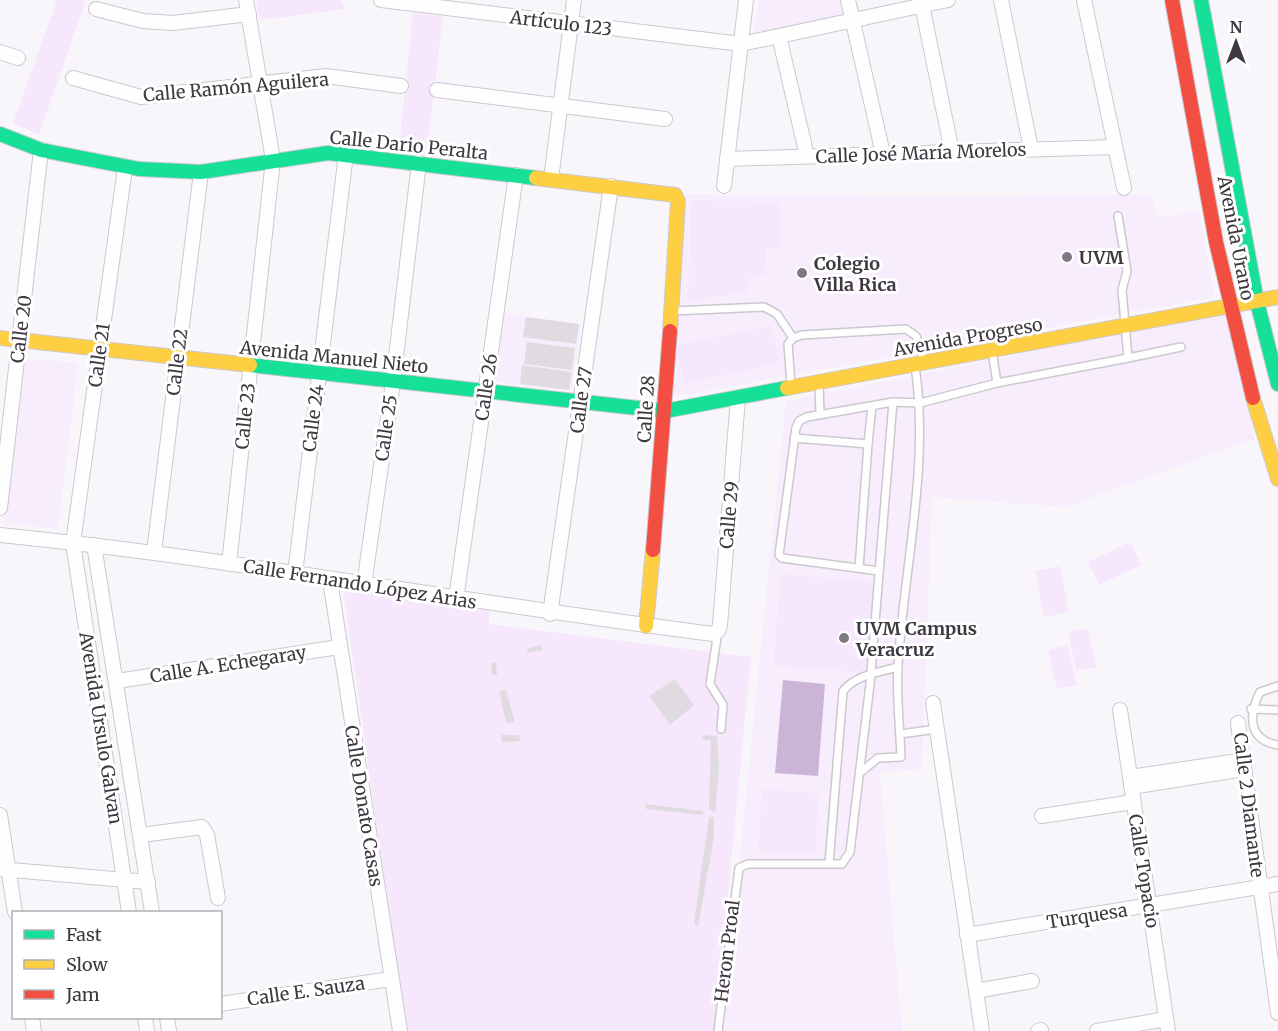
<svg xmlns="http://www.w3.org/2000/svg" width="1278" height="1031" font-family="Merriweather,serif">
<rect width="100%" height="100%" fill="#f9f6fb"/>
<g fill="#f7edfd">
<path d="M759,0H841L844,14L754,33Z"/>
<path d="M682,194L925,197L1151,195L1157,218L1199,210L1214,297L670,398Z"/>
<path d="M1229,312L1254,439L1065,507L932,497L922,769L880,772L902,1031H722L786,401Z"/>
<path d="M499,313L581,324L572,391L490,381Z"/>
<path d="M22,358L78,363L58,529L4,523Z"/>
</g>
<g fill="#f6e7fd">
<path d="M57,0H86L39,135L13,123Z"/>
<path d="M256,0H340L345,9L260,20Z"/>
<path d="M413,13L443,16L426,159L398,156Z"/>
<path d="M691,200L779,202V248H766L765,275L748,279V292L688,301Z"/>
<path d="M772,326L780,363L684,383L676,345Z"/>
<path d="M1130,542L1141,565L1099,585L1088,562Z"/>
<path d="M1060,566L1069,612L1044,617L1035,571Z"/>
<path d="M781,574L874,582L866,673L773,665Z"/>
<path d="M343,589L489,611V624L751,657L715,1031H406Z"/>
<path d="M1088,628L1096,667L1076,671L1068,632Z"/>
<path d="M1068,645L1077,685L1057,689L1048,650Z"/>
<path d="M762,789L819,793L815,854L758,851Z"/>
</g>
<path fill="#cbb4d7" d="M783,680L825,684L818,776L775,773Z"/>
<g fill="#dfdbe1">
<path d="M526,317L579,324L576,344L523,337Z"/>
<path d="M527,342L575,348L572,370L524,364Z"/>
<path d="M522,365L572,372L569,390L520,384Z"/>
<path d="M541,645L542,650L528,653L527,649Z"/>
<path d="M491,663H496L497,675H492Z"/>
<path d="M675,679L694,705L670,725L649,696Z"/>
<path d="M506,690L515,723L506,722L499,691Z"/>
<path d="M501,735H519L520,741L502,742Z"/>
<path d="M702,735L717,736L719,767L715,812L709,809L711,740H703Z"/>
<path d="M645,804L703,811L702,815L646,809Z"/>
<path d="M709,817H714V837L698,927L694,923Z"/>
</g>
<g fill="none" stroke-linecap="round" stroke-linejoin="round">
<g stroke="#ccc8cf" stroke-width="10">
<g id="lane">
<path d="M1118,216L1127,271L1122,290L1128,358L1181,347"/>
<path d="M672,311L764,307L777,314L793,338"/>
<path d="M992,351L997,383"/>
<path d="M819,384L820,414"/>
<path d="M791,385L788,344L793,338L802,335L906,329L916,336L924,361"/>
<path d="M794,438L868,444L859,568"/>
<path d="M868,444L872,406"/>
<path d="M879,571L782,558L779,555L796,428L799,421L807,417L893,402L920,403L997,383L1128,358"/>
<path d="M718,631L710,684L723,705L721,729"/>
<path d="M1278,686L1260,692C1249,714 1247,740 1278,745"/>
<path d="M1251,709L1278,710"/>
<path d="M900,734L937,729"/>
<path d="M861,772L878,758L901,757C900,727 896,696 898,666C904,565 930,466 915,366"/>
<path d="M829,864L843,691C856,675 879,672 898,667"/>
<path d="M718,1031L739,868L748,864H842L850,852L870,684L893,402"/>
</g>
</g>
<g stroke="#ccc8cf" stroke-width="16">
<g id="street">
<path d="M381,0L741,44L948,0"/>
<path d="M848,0L883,154"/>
<path d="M921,0L952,152"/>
<path d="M1001,0L1031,149"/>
<path d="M1084,0L1124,188"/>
<path d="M96,9L143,21L173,23L249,14"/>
<path d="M779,36L807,156"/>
<path d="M0,52L18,58"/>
<path d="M73,78L141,97L326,76L401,86"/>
<path d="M437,90L665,119"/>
<path d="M727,159L1115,147"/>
<path d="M125,168L73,543L129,912"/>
<path d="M551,179L574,0"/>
<path d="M724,186L746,0"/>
<path d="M0,508L41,150"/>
<path d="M0,535C239,559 475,604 713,634L718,631L720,625L738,398"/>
<path d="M94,545L152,912"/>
<path d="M154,552L201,172"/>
<path d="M229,564L273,160L246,0"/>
<path d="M295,574L346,154"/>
<path d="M330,580L400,1031"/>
<path d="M364,585L393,382L419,163"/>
<path d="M456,599L516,175"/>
<path d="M550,614L611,186"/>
<path d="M117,681L339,647"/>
<path d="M933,703L982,1031"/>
<path d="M1120,710L1168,1031"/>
<path d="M1238,723L1278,1013"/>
<path d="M1130,777L1231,762"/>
<path d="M1131,787L1244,769"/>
<path d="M0,815L15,912"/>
<path d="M1042,816L1133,802"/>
<path d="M141,835L202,827L207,835L218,898"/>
<path d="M0,869L148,882"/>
<path d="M967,935L1278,884"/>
<path d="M976,991L1032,981"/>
<path d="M220,1004L391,979"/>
<path d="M32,1018L34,1031"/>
<path d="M145,1018L147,1031"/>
<path d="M167,1018L169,1031"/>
<path d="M1038,1031L1041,1030"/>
<path d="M1097,1031L1166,1019"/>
</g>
</g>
<g stroke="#ccc8cf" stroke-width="16">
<g id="fast">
<path d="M1201,0L1257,302L1278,384"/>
<path d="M0,134L41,150L139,169L201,172L328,153L536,178"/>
<path d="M250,365L665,411L787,388"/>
</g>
</g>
<g stroke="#ccc8cf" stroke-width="16">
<g id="slow">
<path d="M536,178L675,195L678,201L670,331"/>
<path d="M0,338L250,365"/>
<path d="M787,388L1278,297"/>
<path d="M1253,398L1278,479"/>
<path d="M646,626L653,550"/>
</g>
</g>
<g stroke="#ccc8cf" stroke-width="16">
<g id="jam">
<path d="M1172,0L1216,242L1253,398"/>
<path d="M653,550L670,331"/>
</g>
</g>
<use href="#lane" stroke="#fefefe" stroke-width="7"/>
<use href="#street" stroke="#fefefe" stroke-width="14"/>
<use href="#fast" stroke="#16e098" stroke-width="14"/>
<use href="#slow" stroke="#ffcf43" stroke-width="14"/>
<use href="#jam" stroke="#f24e42" stroke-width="14"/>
</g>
<g fill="#7f7a82" stroke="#fff" stroke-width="2">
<circle cx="1067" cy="257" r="6"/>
<circle cx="802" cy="273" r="6"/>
<circle cx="844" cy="638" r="6"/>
</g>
<g text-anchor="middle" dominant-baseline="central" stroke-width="6" stroke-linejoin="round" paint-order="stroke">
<g font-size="18" fill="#3e3841" stroke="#fff">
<text transform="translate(561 23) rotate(7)">Artículo 123</text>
<text transform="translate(236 87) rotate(-5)">Calle Ramón Aguilera</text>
<text transform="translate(409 145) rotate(6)">Calle Dario Peralta</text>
<text transform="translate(921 153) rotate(-2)">Calle José María Morelos</text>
<text transform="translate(1236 238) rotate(79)">Avenida Urano</text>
<text transform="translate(21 329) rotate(-83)">Calle 20</text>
<text transform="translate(968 337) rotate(-10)">Avenida Progreso</text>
<text transform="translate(99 355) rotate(-82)">Calle 21</text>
<text transform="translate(334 357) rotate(6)">Avenida Manuel Nieto</text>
<text transform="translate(177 362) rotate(-83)">Calle 22</text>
<text transform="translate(486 387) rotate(-82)">Calle 26</text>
<text transform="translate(581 400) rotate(-82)">Calle 27</text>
<text transform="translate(646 409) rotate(-86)">Calle 28</text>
<text transform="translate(245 416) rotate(-84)">Calle 23</text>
<text transform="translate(313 418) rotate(-83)">Calle 24</text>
<text transform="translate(386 428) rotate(-82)">Calle 25</text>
<text transform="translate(729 515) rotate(-85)">Calle 29</text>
<text transform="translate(360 584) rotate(9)">Calle Fernando López Arias</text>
<text transform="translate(228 664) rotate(-9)">Calle A. Echegaray</text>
<text transform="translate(101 728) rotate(81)">Avenida Ursulo Galvan</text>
<text transform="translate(1249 805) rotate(83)">Calle 2 Diamante</text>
<text transform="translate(364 806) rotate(81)">Calle Donato Casas</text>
<text transform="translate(1144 871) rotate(81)">Calle Topacio</text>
<text transform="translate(1087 916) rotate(-9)">Turquesa</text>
<text transform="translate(727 951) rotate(-83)">Heron Proal</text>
<text transform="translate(306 991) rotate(-8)">Calle E. Sauza</text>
</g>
<g font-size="18" font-weight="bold" fill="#3e3841" stroke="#fff" text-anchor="start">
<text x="1079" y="257">UVM</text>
<text x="814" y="263">Colegio<tspan x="814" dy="21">Villa Rica</tspan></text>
<text x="856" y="628">UVM Campus<tspan x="856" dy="21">Veracruz</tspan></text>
</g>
</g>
<rect x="12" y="911" width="210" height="108" fill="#ffffff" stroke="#b2afb3" stroke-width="1.5"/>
<rect x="24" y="930" width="30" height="9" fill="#16e098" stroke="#b2afb3" stroke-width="1.5"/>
<text x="66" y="941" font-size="18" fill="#3e3841">Fast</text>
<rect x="24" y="960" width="30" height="9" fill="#ffcf43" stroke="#b2afb3" stroke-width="1.5"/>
<text x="66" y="971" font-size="18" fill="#3e3841">Slow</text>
<rect x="24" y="990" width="30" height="9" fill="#f24e42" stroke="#b2afb3" stroke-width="1.5"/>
<text x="66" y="1001" font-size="18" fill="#3e3841">Jam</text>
<g transform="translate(1236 42)" stroke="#ffffff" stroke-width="4.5" paint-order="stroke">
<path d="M0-4.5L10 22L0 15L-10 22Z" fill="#3e3841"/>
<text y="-9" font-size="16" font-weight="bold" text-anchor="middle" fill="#3e3841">N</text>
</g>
</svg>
